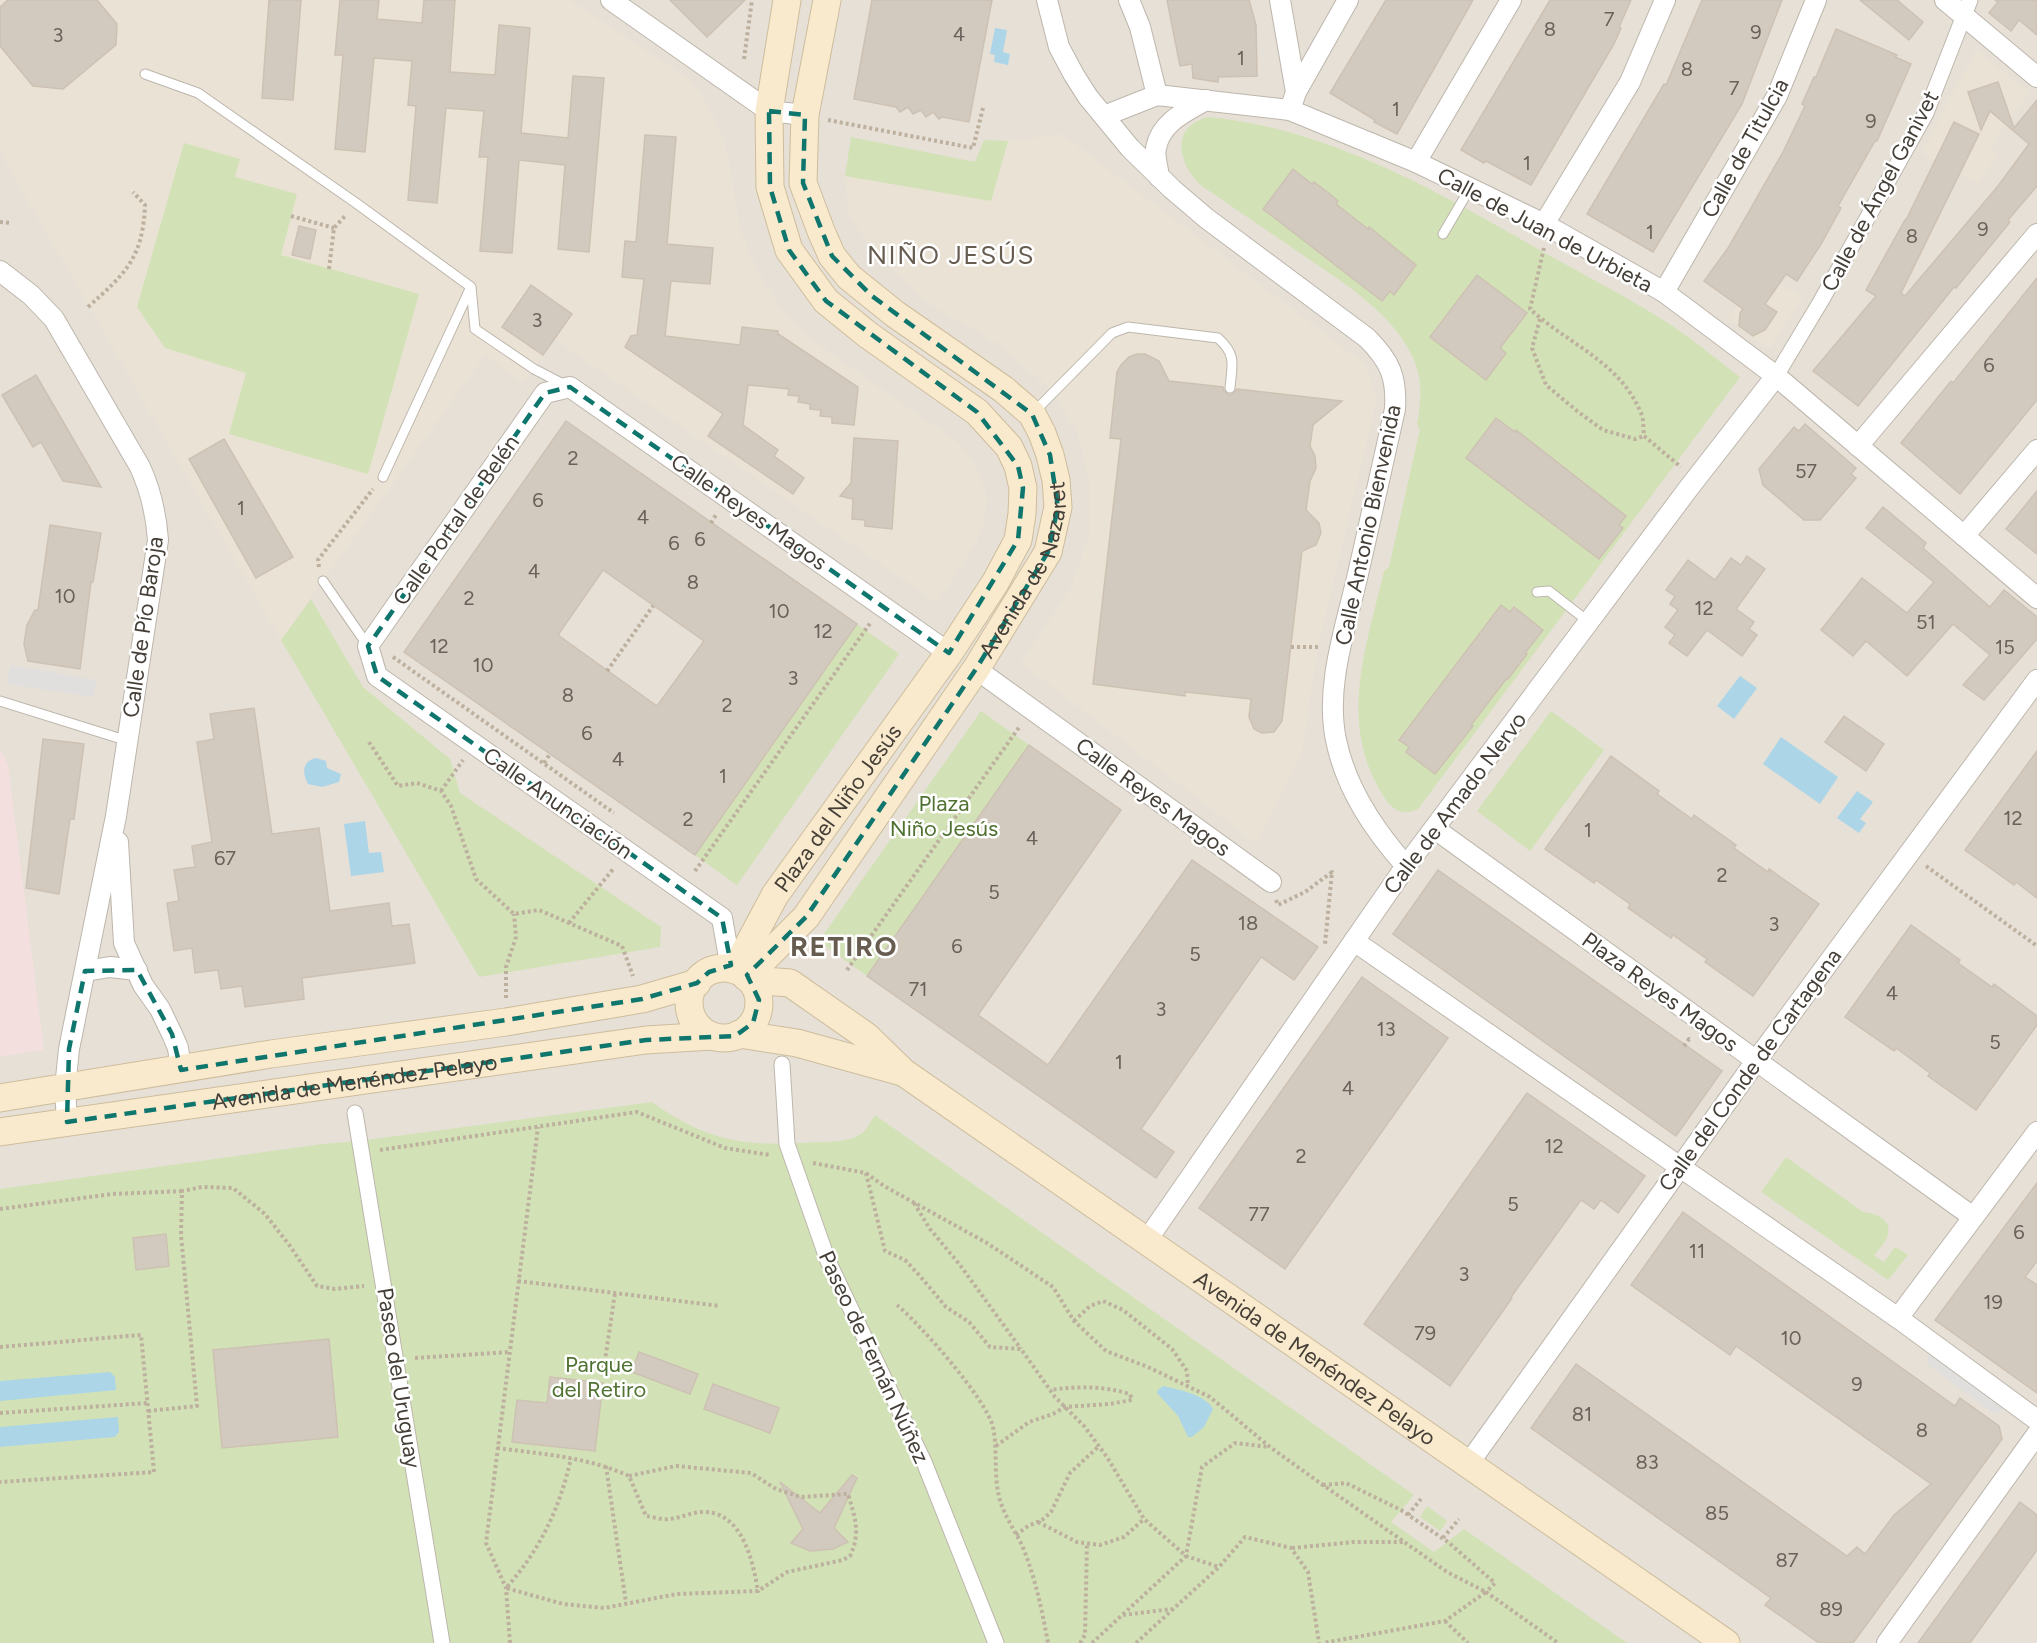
<svg xmlns="http://www.w3.org/2000/svg" width="2037" height="1643" font-family="Figtree,sans-serif">
<rect width="100%" height="100%" fill="#f2efe9"/>
<rect fill="#e6e0d7" x="0" y="0" width="2037" height="1643"/>
<g fill="#eae2d4">
<path d="M0,0H570L691,80L709,107L722,136L729,161L738,217L744,239L756,267L773,296L785,312L815,342L956,441L965,450L981,476L986,494V509L983,527L977,542L937,603L554,339L523,383L485,355L281,640L0,152Z"/>
<path d="M1976,49L2029,93L1996,137L1991,150L1998,154L1978,184L1922,153Z"/>
<path d="M1062,134L1365,364L1377,399L1318,646L1302,752L1257,844L1021,663L1071,588L1089,535V481L1078,435L1054,392L996,343L926,302L876,254L849,217L845,176L991,201L1008,141Z"/>
<path d="M1760,272L1803,298L1769,349L1728,319Z"/>
</g>
<path fill="#f2dfde" d="M0,750L8,764L44,1050L0,1057Z"/>
<g fill="#d2e2b6">
<path d="M1208,117C1326,128 1435,190 1536,248C1578,272 1622,294 1663,320C1690,336 1714,358 1740,377L1418,809C1403,816 1392,810 1384,797C1337,724 1366,649 1384,571L1389,567L1420,429L1417,424C1421,402 1423,381 1414,360C1393,311 1336,278 1294,249C1262,227 1231,206 1199,184C1177,161 1171,127 1208,117Z"/>
<path d="M851,137L975,162L984,140L1008,141L991,201L845,176Z"/>
<path d="M184,143L240,159L235,177L297,194L281,255L419,294L368,474L229,434L246,373L165,348L137,307Z"/>
<path d="M311,599L363,687L450,759L460,793L661,927L660,947L479,977L281,640Z"/>
<path d="M857,624L899,654L737,885L695,855Z"/>
<path d="M981,711L1029,745L867,976L819,941Z"/>
<path d="M1551,711L1604,750L1530,851L1477,811Z"/>
<path d="M652,1102C709,1143 748,1147 816,1142C830,1142 850,1142 861,1134C867,1130 871,1121 875,1115L1414,1495L1391,1522L1434,1552L1464,1529L1627,1643H0V1189L322,1144L359,1141Z"/>
<path d="M1786,1157L1863,1212C1878,1213 1895,1221 1886,1240C1883,1245 1877,1251 1874,1256L1884,1262L1895,1247L1908,1255L1888,1280L1761,1192Z"/>
<path d="M1427,1506L1447,1521L1440,1531L1420,1517Z"/>
</g>
<g fill="#e1dfdd">
<path d="M10,665L96,680L94,697L7,684Z"/>
<path d="M1929,1354L2003,1408L1995,1414L1927,1364Z"/>
</g>
<g fill="#acd5e8">
<path d="M995,28L1007,30L1003,52L1010,54L1008,65L994,62L995,55L990,54Z"/>
<path d="M1740,676L1757,688L1734,719L1717,706Z"/>
<path d="M1781,737L1838,777L1820,804L1763,764Z"/>
<path d="M316,758L326,761L327,768L341,774L339,782L322,787L308,784C302,773 302,761 316,758Z"/>
<path d="M1857,791L1873,802L1860,819L1866,823L1859,833L1837,818Z"/>
<path d="M365,821L369,853L381,852L384,872L351,876L344,824Z"/>
<path d="M110,1372L115,1377L116,1390L0,1401V1381Z"/>
<path d="M1163,1386C1179,1390 1205,1394 1213,1409L1204,1427L1192,1437H1188L1178,1416L1157,1393L1158,1390Z"/>
<path d="M118,1417L119,1432L115,1437L0,1447V1427Z"/>
</g>
<g fill="#d3cabf" stroke="#cdc1b3" stroke-width="1.5" fill-rule="evenodd">
<path d="M8,0H97L117,24L116,45L63,89L33,86L0,46V7Z"/>
<path d="M269,0H301L293,100L262,98Z"/>
<path d="M340,0H379L377,19L422,23L424,0H455L450,72L495,75L499,25L530,28L521,133L568,138L573,76L604,78L589,252L558,249L565,165L519,160L512,253L480,251L488,157H479L484,111L446,108L437,203L408,200L416,106L408,105L412,61L374,58L365,152L335,149L343,55H335Z"/>
<path d="M670,0H745L707,37Z"/>
<path d="M872,0H992L969,122L942,117L939,119L933,112L926,117L921,110L913,114L908,107L900,112L896,107L854,99Z"/>
<path d="M1167,0H1249L1256,25L1257,76L1218,77V82L1193,78L1192,64L1180,66Z"/>
<path d="M1386,0H1473L1397,134L1374,122L1375,120L1330,93Z"/>
<path d="M1550,0H1631L1619,27L1621,28L1614,44L1531,185L1486,161L1484,163L1461,150Z"/>
<path d="M1702,0H1782L1742,104L1653,252L1587,214L1664,84L1666,85Z"/>
<path d="M1860,0H1897L1923,22L1909,40Z"/>
<path d="M1995,0H2037V35L2019,20L2011,31L1989,13L1998,2Z"/>
<path d="M1836,29L1897,55L1895,57L1911,64L1877,141H1875L1838,206L1841,208L1821,244L1797,281L1786,274L1765,304L1777,312L1765,330L1753,336L1739,326L1740,313L1743,309L1704,281L1728,248L1783,152L1805,106L1802,104L1814,77H1816Z"/>
<path d="M1998,82L2014,128L2037,100V186L2008,220L2010,222L1956,288L1954,287L1858,406L1813,371L1876,296L1866,290L1905,220H1906L1954,122L1979,134L1901,293L1905,296L1998,186L2029,144L1990,111L1981,130L1968,92Z"/>
<path d="M645,135L676,137L667,244L713,248L710,284L671,281L665,336L740,345L742,327L778,331V334L858,387L854,425L832,423V417L820,416L821,410L810,409V404L798,402L799,396L788,395L789,389L748,385L743,425L778,450L774,456L804,478L793,494L708,436L723,414L625,347L631,336L637,335L644,279L622,277L625,241L636,242Z"/>
<path d="M1293,169L1312,184L1314,182L1326,191L1338,201L1336,204L1368,229L1369,227L1416,265L1394,295L1390,291L1382,301L1263,209Z"/>
<path d="M299,226L316,230L310,259L292,255Z"/>
<path d="M1477,275L1527,313L1500,348L1506,353L1486,380L1430,337Z"/>
<path d="M2037,278V400L1960,494L1901,443L1951,381L1953,383Z"/>
<path d="M531,285L572,314L543,355L502,327Z"/>
<path d="M1137,354H1145L1159,361L1169,381L1223,387L1224,391L1229,395L1233,394L1237,389L1342,401L1313,425L1310,446L1315,456L1316,468L1310,481L1306,510L1319,523L1321,533L1316,545L1302,551L1282,721L1274,732L1262,733L1254,729L1249,717L1251,699L1185,692V696L1093,684L1121,439L1110,438L1117,372L1121,365L1129,357Z"/>
<path d="M36,375L101,487L63,481L41,442L33,447L2,395Z"/>
<path d="M1496,418L1515,432L1516,430L1626,516L1619,525L1623,528L1599,559L1466,458Z"/>
<path d="M566,421L857,624L695,855L404,652ZM603,570L704,641L657,706L558,635Z"/>
<path d="M1805,424L1856,468L1851,474L1856,478L1820,520H1804L1763,485L1759,469L1794,427L1799,431Z"/>
<path d="M854,438L898,441L892,529L865,526V520L852,519L853,499L840,496L851,483Z"/>
<path d="M224,439L293,557L256,578L189,459Z"/>
<path d="M2037,491V554L2006,529Z"/>
<path d="M1883,507L1926,543L1923,548L1990,607L2004,590L2037,617V639L1984,700L1963,685L1990,655L1953,624L1907,676L1866,641L1853,656L1821,630L1862,578L1907,613L1934,582L1866,528Z"/>
<path d="M50,525L101,533L93,582H91L80,669L28,661L24,644L27,625L35,610H38Z"/>
<path d="M1747,556L1765,569L1736,609L1754,622L1749,629L1757,635L1742,656L1707,630L1687,656L1669,643L1675,635L1665,627L1678,610L1670,604L1675,596L1666,590L1688,560L1715,580L1731,558L1741,565Z"/>
<path d="M1501,605L1510,612L1514,607L1543,630L1525,653L1527,654L1508,679L1507,678L1471,725L1473,726L1435,774L1406,752L1409,747L1399,740Z"/>
<path d="M254,708L272,834L319,828L330,911L389,903L392,926L409,924L415,963L302,978L304,999L245,1007L242,986L221,989L218,970L195,973L192,948L174,951L167,903L179,901L174,870L195,867L192,846L212,842L197,742L214,739L210,714Z"/>
<path d="M1844,716L1884,744L1866,771L1825,742Z"/>
<path d="M43,739L84,744L74,819H70L59,894L26,888Z"/>
<path d="M1029,745L1121,810L978,1015L1048,1065L1192,860L1318,947L1294,980L1261,957L1141,1129L1174,1152L1156,1178L867,976Z"/>
<path d="M2037,751V898L2016,882L2014,885L1965,850Z"/>
<path d="M1611,756L1659,791L1657,794L1692,819L1694,815L1736,845L1734,848L1768,872L1769,869L1819,904L1753,996L1705,962L1707,959L1673,935L1671,938L1628,908L1630,904L1596,880L1594,883L1545,849Z"/>
<path d="M1438,870L1722,1071L1676,1136L1393,934Z"/>
<path d="M1911,925L1960,960L1958,963L1992,987L1994,984L2037,1016V1025L1976,1110L1928,1076L1930,1073L1896,1048L1894,1051L1845,1017Z"/>
<path d="M1362,977L1448,1038L1285,1269L1199,1208Z"/>
<path d="M1527,1093L1645,1176L1618,1213L1601,1200L1594,1209L1581,1200L1511,1297L1512,1298L1450,1386L1364,1324Z"/>
<path d="M2037,1183V1261L2025,1277L2037,1285V1393L1935,1320Z"/>
<path d="M1683,1212L1955,1406L1960,1398L1999,1426L2002,1439L1853,1643H1819L1765,1605L1771,1598L1531,1428L1576,1364L1847,1556L1857,1547L1865,1554L1894,1515L1931,1484L1736,1346L1730,1355L1631,1285Z"/>
<path d="M166,1234L169,1266L136,1270L133,1238Z"/>
<path d="M329,1339L338,1437L222,1448L213,1350Z"/>
<path d="M639,1352L698,1374L690,1394L632,1372Z"/>
<path d="M550,1377L603,1383L595,1451L512,1442L517,1400L547,1403Z"/>
<path d="M713,1384L779,1408L770,1433L704,1409Z"/>
<path d="M852,1475L857,1478L834,1528L848,1542L833,1549L810,1551L791,1543L803,1529L780,1482L820,1513Z"/>
<path d="M2020,1502L2037,1515V1550L1970,1643H1918Z"/>
</g>
<g fill="none" stroke-linecap="round" stroke-linejoin="round">
<g stroke="#bdb6ac" stroke-width="11">
<g id="service">
<path d="M145,74L198,93L356,203L471,287L475,329L534,369L565,385"/>
<path d="M1443,234L1470,188"/>
<path d="M1034,412L1112,333L1128,327L1218,338C1237,355 1232,365 1230,388"/>
<path d="M383,477L470,289"/>
<path d="M323,581L368,646"/>
<path d="M1537,592L1549,591L1589,622"/>
<path d="M0,701L128,741"/>
</g>
</g>
<g stroke="#bdb6ac" stroke-width="17">
<g id="pedestrian">
<path d="M1776,376L1821,301L1926,113L1970,0"/>
<path d="M782,1064L787,1144L828,1261L924,1462L996,1643"/>
<path d="M355,1113L442,1643"/>
</g>
</g>
<g stroke="#bdb6ac" stroke-width="22">
<g id="minor">
<path d="M611,0L769,111L805,115"/>
<path d="M1047,0L1059,47L1074,75L1088,97L1130,148L1172,189L1206,218L1367,338C1390,361 1397,377 1395,409C1382,466 1370,522 1357,578C1345,630 1325,687 1336,740C1346,789 1374,830 1406,866"/>
<path d="M1129,0L1140,27L1157,95"/>
<path d="M1280,0L1296,92L1290,110"/>
<path d="M1945,0L2037,77"/>
<path d="M1296,92L1348,0"/>
<path d="M1104,116L1157,95L1290,110L1416,162L1544,224L1664,292L1776,376L2037,598"/>
<path d="M1416,162L1511,0"/>
<path d="M1159,177C1158,168 1154,156 1156,148C1161,122 1185,112 1206,100"/>
<path d="M1544,224L1630,82L1665,0"/>
<path d="M0,271L31,295L54,319L140,467C151,491 156,513 158,540L116,816L69,1049L65,1088L67,1122"/>
<path d="M1664,292L1777,96L1816,0"/>
<path d="M1858,446L2037,234"/>
<path d="M1964,536L2037,450"/>
<path d="M976,669L1271,882"/>
<path d="M1435,829L1973,1217"/>
<path d="M118,842L124,943L143,985L160,1009L172,1034L178,1048L181,1070"/>
<path d="M1354,941L1898,1318L2037,1420"/>
<path d="M731,969L722,918L377,676L368,646L545,393L570,387L949,653"/>
<path d="M85,971L110,967L137,970"/>
<path d="M1147,1240L1406,866L1688,489L1776,376"/>
<path d="M1898,1318L2037,1132"/>
<path d="M1469,1463L1756,1061L2037,680"/>
<path d="M1887,1643L2037,1434"/>
</g>
</g>
<g stroke="#cdbd9d" stroke-width="29">
<g id="secondary">
<circle cx="724" cy="1003" r="35"/>
<path id="s1" d="M735,970L775,895L949,653L995,583L1018,540L1022,514L1023,488L1018,466L1009,447L977,412L868,335L826,301L789,250L770,187L769,111L787,0"/>
<path id="s2" d="M746,977L806,917L976,669L1048,552L1058,507L1056,480L1050,455L1042,433L1032,414L1003,389L895,314L849,277L832,256L821,231L803,183L805,115L827,0"/>
<path id="s3" d="M750,980L790,983L866,1036L903,1072L1726,1643"/>
<path d="M739,1034L797,1043L902,1072"/>
<path d="M0,1098L271,1054L506,1022L642,999L697,983"/>
<path id="s4" d="M0,1132L646,1040L712,1036"/>
</g>
</g>
<g stroke="#bdb09f" stroke-width="4" stroke-dasharray="3 3" stroke-linecap="butt">
<path d="M744,59L752,0"/>
<path d="M828,120L973,148L983,108"/>
<path d="M291,216L334,228"/>
<path d="M0,222L12,223"/>
<path d="M1544,248L1530,309C1568,344 1620,362 1641,413C1644,419 1643,428 1644,436L1681,467"/>
<path d="M329,269L334,228L346,215"/>
<path d="M88,307C125,274 143,258 145,205L133,192"/>
<path d="M1540,319L1532,348L1546,385L1577,411L1603,430L1635,439L1644,436"/>
<path d="M711,523L717,513"/>
<path d="M319,567L318,560L373,489"/>
<path d="M1291,647H1319"/>
<path d="M393,657L614,813"/>
<path d="M607,671L653,606"/>
<path d="M369,742L398,786L417,783L441,791L451,806L476,879L514,914L539,910L622,946L633,976"/>
<path d="M544,763L550,754"/>
<path d="M441,791L463,760"/>
<path d="M1926,866L2037,946"/>
<path d="M695,871L871,622"/>
<path d="M1276,900L1278,905L1305,892L1332,872L1325,944"/>
<path d="M569,923L614,868"/>
<path d="M847,970L1020,726"/>
<path d="M506,998V967L516,937L514,914"/>
<path d="M1684,1046L1689,1039L1691,1041"/>
<path d="M380,1150L637,1112L725,1148L770,1155"/>
<path d="M813,1163L866,1173L884,1186L987,1243L1053,1287L1074,1321L1106,1351L1148,1367L1210,1397L1270,1447L1323,1485L1447,1572L1486,1592L1445,1621L1323,1643"/>
<path d="M866,1173L885,1251L905,1260L920,1276L946,1307L969,1322L990,1347L1021,1349L1055,1397L1084,1426L1107,1457L1144,1519L1186,1556L1219,1567"/>
<path d="M914,1203L930,1229L960,1265L1021,1349"/>
<path d="M0,1209L112,1194L182,1191"/>
<path d="M518,1281L720,1306"/>
<path d="M897,1305C920,1324 987,1400 993,1427C998,1452 993,1476 1000,1500C1005,1518 1017,1533 1024,1550C1036,1581 1042,1610 1048,1643"/>
<path d="M1074,1321L1090,1306L1103,1301L1123,1310L1172,1349L1187,1371L1188,1386"/>
<path d="M0,1347L141,1335L154,1472L0,1482"/>
<path d="M415,1358L510,1352"/>
<path d="M603,1374L615,1293"/>
<path d="M148,1411L197,1406L181,1235L182,1191L202,1187L233,1188L265,1214L290,1246L317,1286L335,1289L364,1286"/>
<path d="M0,1413L148,1403"/>
<path d="M996,1446L1029,1422L1053,1414L1065,1407L1109,1404L1132,1400L1130,1394C1103,1386 1078,1386 1050,1390"/>
<path d="M497,1448C542,1454 588,1457 629,1476L646,1516C653,1517 662,1520 669,1519C682,1518 693,1511 706,1512C743,1514 753,1562 758,1591L677,1594L604,1608L563,1604L506,1588C540,1550 560,1508 571,1458"/>
<path d="M606,1466L626,1603"/>
<path d="M629,1476L676,1466L751,1473L776,1489L801,1497L848,1494C855,1517 861,1533 850,1556L843,1560L787,1572L758,1591"/>
<path d="M1323,1485L1346,1483L1401,1510L1448,1542L1495,1583L1486,1592L1558,1643"/>
<path d="M1408,1515L1421,1499"/>
<path d="M1038,1522L1077,1542L1100,1545L1124,1537L1144,1519"/>
<path d="M1016,1535L1028,1526L1042,1520L1051,1512L1070,1473L1098,1447"/>
<path d="M1443,1538L1459,1519"/>
<path d="M1292,1548L1354,1542H1404"/>
<path d="M1123,1615L1172,1609"/>
<path d="M1445,1621L1468,1643"/>
<path d="M510,1643L506,1588L486,1543L538,1127"/>
<path d="M1080,1643L1085,1635L1087,1543"/>
<path d="M1092,1643L1186,1556L1202,1467L1235,1443L1269,1447"/>
<path d="M1136,1643L1219,1567L1245,1537L1291,1548L1308,1572L1319,1643"/>
</g>
<use href="#service" stroke="#fff" stroke-width="9"/>
<use href="#pedestrian" stroke="#fff" stroke-width="15"/>
<use href="#minor" stroke="#fff" stroke-width="20"/>
<use href="#secondary" stroke="#f9eacd" stroke-width="27"/>
</g>
<path fill="none" stroke="#0f766e" stroke-width="4.5" stroke-dasharray="12 8" stroke-linejoin="round" d="M769,111L805,115L803,183L832,256L872,296L1032,414L1050,455L1058,507L1048,552L976,669L806,917L747,975L759,1000L753,1023L735,1036L646,1040L67,1122L69,1049L85,971L137,970L172,1034L181,1070L642,999L697,983L709,972L731,965L722,918L377,676L368,646L545,393L570,387L949,653L1018,540L1023,488L1018,466L977,412L826,301L789,250L770,187Z"/>
<g text-anchor="middle" dominant-baseline="central" stroke-width="5" stroke-linejoin="round" paint-order="stroke">
<g font-size="20" fill="#68625a">
<text x="1609" y="19">7</text>
<text x="1550" y="29">8</text>
<text x="1756" y="32">9</text>
<text x="959" y="34">4</text>
<text x="58" y="35">3</text>
<text x="1241" y="58">1</text>
<text x="1687" y="69">8</text>
<text x="1734" y="88">7</text>
<text x="1396" y="109">1</text>
<text x="1871" y="121">9</text>
<text x="1527" y="163">1</text>
<text x="1983" y="229">9</text>
<text x="1650" y="232">1</text>
<text x="1912" y="236">8</text>
<text x="537" y="320">3</text>
<text x="1989" y="365">6</text>
<text x="573" y="458">2</text>
<text x="1806" y="471">57</text>
<text x="538" y="500">6</text>
<text x="241" y="508">1</text>
<text x="643" y="517">4</text>
<text x="700" y="539">6</text>
<text x="674" y="543">6</text>
<text x="534" y="571">4</text>
<text x="693" y="582">8</text>
<text x="65" y="596">10</text>
<text x="469" y="598">2</text>
<text x="1704" y="608">12</text>
<text x="779" y="611">10</text>
<text x="1926" y="622">51</text>
<text x="823" y="631">12</text>
<text x="439" y="646">12</text>
<text x="2005" y="647">15</text>
<text x="483" y="665">10</text>
<text x="793" y="678">3</text>
<text x="568" y="695">8</text>
<text x="727" y="705">2</text>
<text x="587" y="733">6</text>
<text x="618" y="759">4</text>
<text x="723" y="776">1</text>
<text x="2013" y="818">12</text>
<text x="688" y="819">2</text>
<text x="1588" y="830">1</text>
<text x="1032" y="838">4</text>
<text x="225" y="858">67</text>
<text x="1722" y="875">2</text>
<text x="994" y="892">5</text>
<text x="1248" y="923">18</text>
<text x="1774" y="924">3</text>
<text x="957" y="946">6</text>
<text x="1195" y="954">5</text>
<text x="918" y="989">71</text>
<text x="1892" y="993">4</text>
<text x="1161" y="1009">3</text>
<text x="1386" y="1029">13</text>
<text x="1995" y="1042">5</text>
<text x="1119" y="1062">1</text>
<text x="1348" y="1088">4</text>
<text x="1554" y="1146">12</text>
<text x="1301" y="1156">2</text>
<text x="1513" y="1204">5</text>
<text x="1259" y="1214">77</text>
<text x="2019" y="1232">6</text>
<text x="1697" y="1251">11</text>
<text x="1464" y="1274">3</text>
<text x="1993" y="1302">19</text>
<text x="1425" y="1333">79</text>
<text x="1791" y="1338">10</text>
<text x="1857" y="1384">9</text>
<text x="1582" y="1414">81</text>
<text x="1922" y="1430">8</text>
<text x="1647" y="1462">83</text>
<text x="1717" y="1513">85</text>
<text x="1787" y="1560">87</text>
<text x="1831" y="1609">89</text>
</g>
<g font-size="22" fill="#453f38" stroke="#fff">
<text transform="translate(1745 148) rotate(-61)">Calle de Titulcia</text>
<text transform="translate(1880 191) rotate(-62)">Calle de Ángel Ganivet</text>
<text transform="translate(1545 230) rotate(28)">Calle de Juan de Urbieta</text>
<text transform="translate(749 512) rotate(35)">Calle Reyes Magos</text>
<text transform="translate(456 520) rotate(-55)">Calle Portal de Belén</text>
<text transform="translate(1368 525) rotate(-78)">Calle Antonio Bienvenida</text>
<text stroke="none"><textPath href="#s2" startOffset="498">Avenida de Nazaret</textPath></text>
<text transform="translate(143 627) rotate(-82)">Calle de Pío Baroja</text>
<text transform="translate(1153 797) rotate(36)">Calle Reyes Magos</text>
<text transform="translate(558 803) rotate(35)">Calle Anunciación</text>
<text transform="translate(1455 803) rotate(-53)">Calle de Amado Nervo</text>
<text stroke="none"><textPath href="#s1" startOffset="192">Plaza del Niño Jesús</textPath></text>
<text transform="translate(1660 992) rotate(36)">Plaza Reyes Magos</text>
<text transform="translate(1750 1070) rotate(-54)">Calle del Conde de Cartagena</text>
<text stroke="none"><textPath href="#s4" startOffset="358">Avenida de Menéndez Pelayo</textPath></text>
<text transform="translate(874 1357) rotate(65)">Paseo de Fernán Núñez</text>
<text stroke="none"><textPath href="#s3" startOffset="686">Avenida de Menéndez Pelayo</textPath></text>
<text transform="translate(399 1378) rotate(81)">Paseo del Uruguay</text>
</g>
<g font-size="22" fill="#4f7131" stroke="#fff">
<text x="944" y="803">Plaza<tspan x="944" dy="25">Niño Jesús</tspan></text>
<text x="599" y="1364">Parque<tspan x="599" dy="25">del Retiro</tspan></text>
</g>
<g font-size="26" letter-spacing="1.5" fill="#675c50" stroke="#fff">
<text x="951" y="255">NIÑO JESÚS</text>
</g>
<g font-size="28" font-weight="bold" letter-spacing="1.5" fill="#675c50" stroke="#fff">
<text x="844" y="946">RETIRO</text>
</g>
</g>
</svg>
